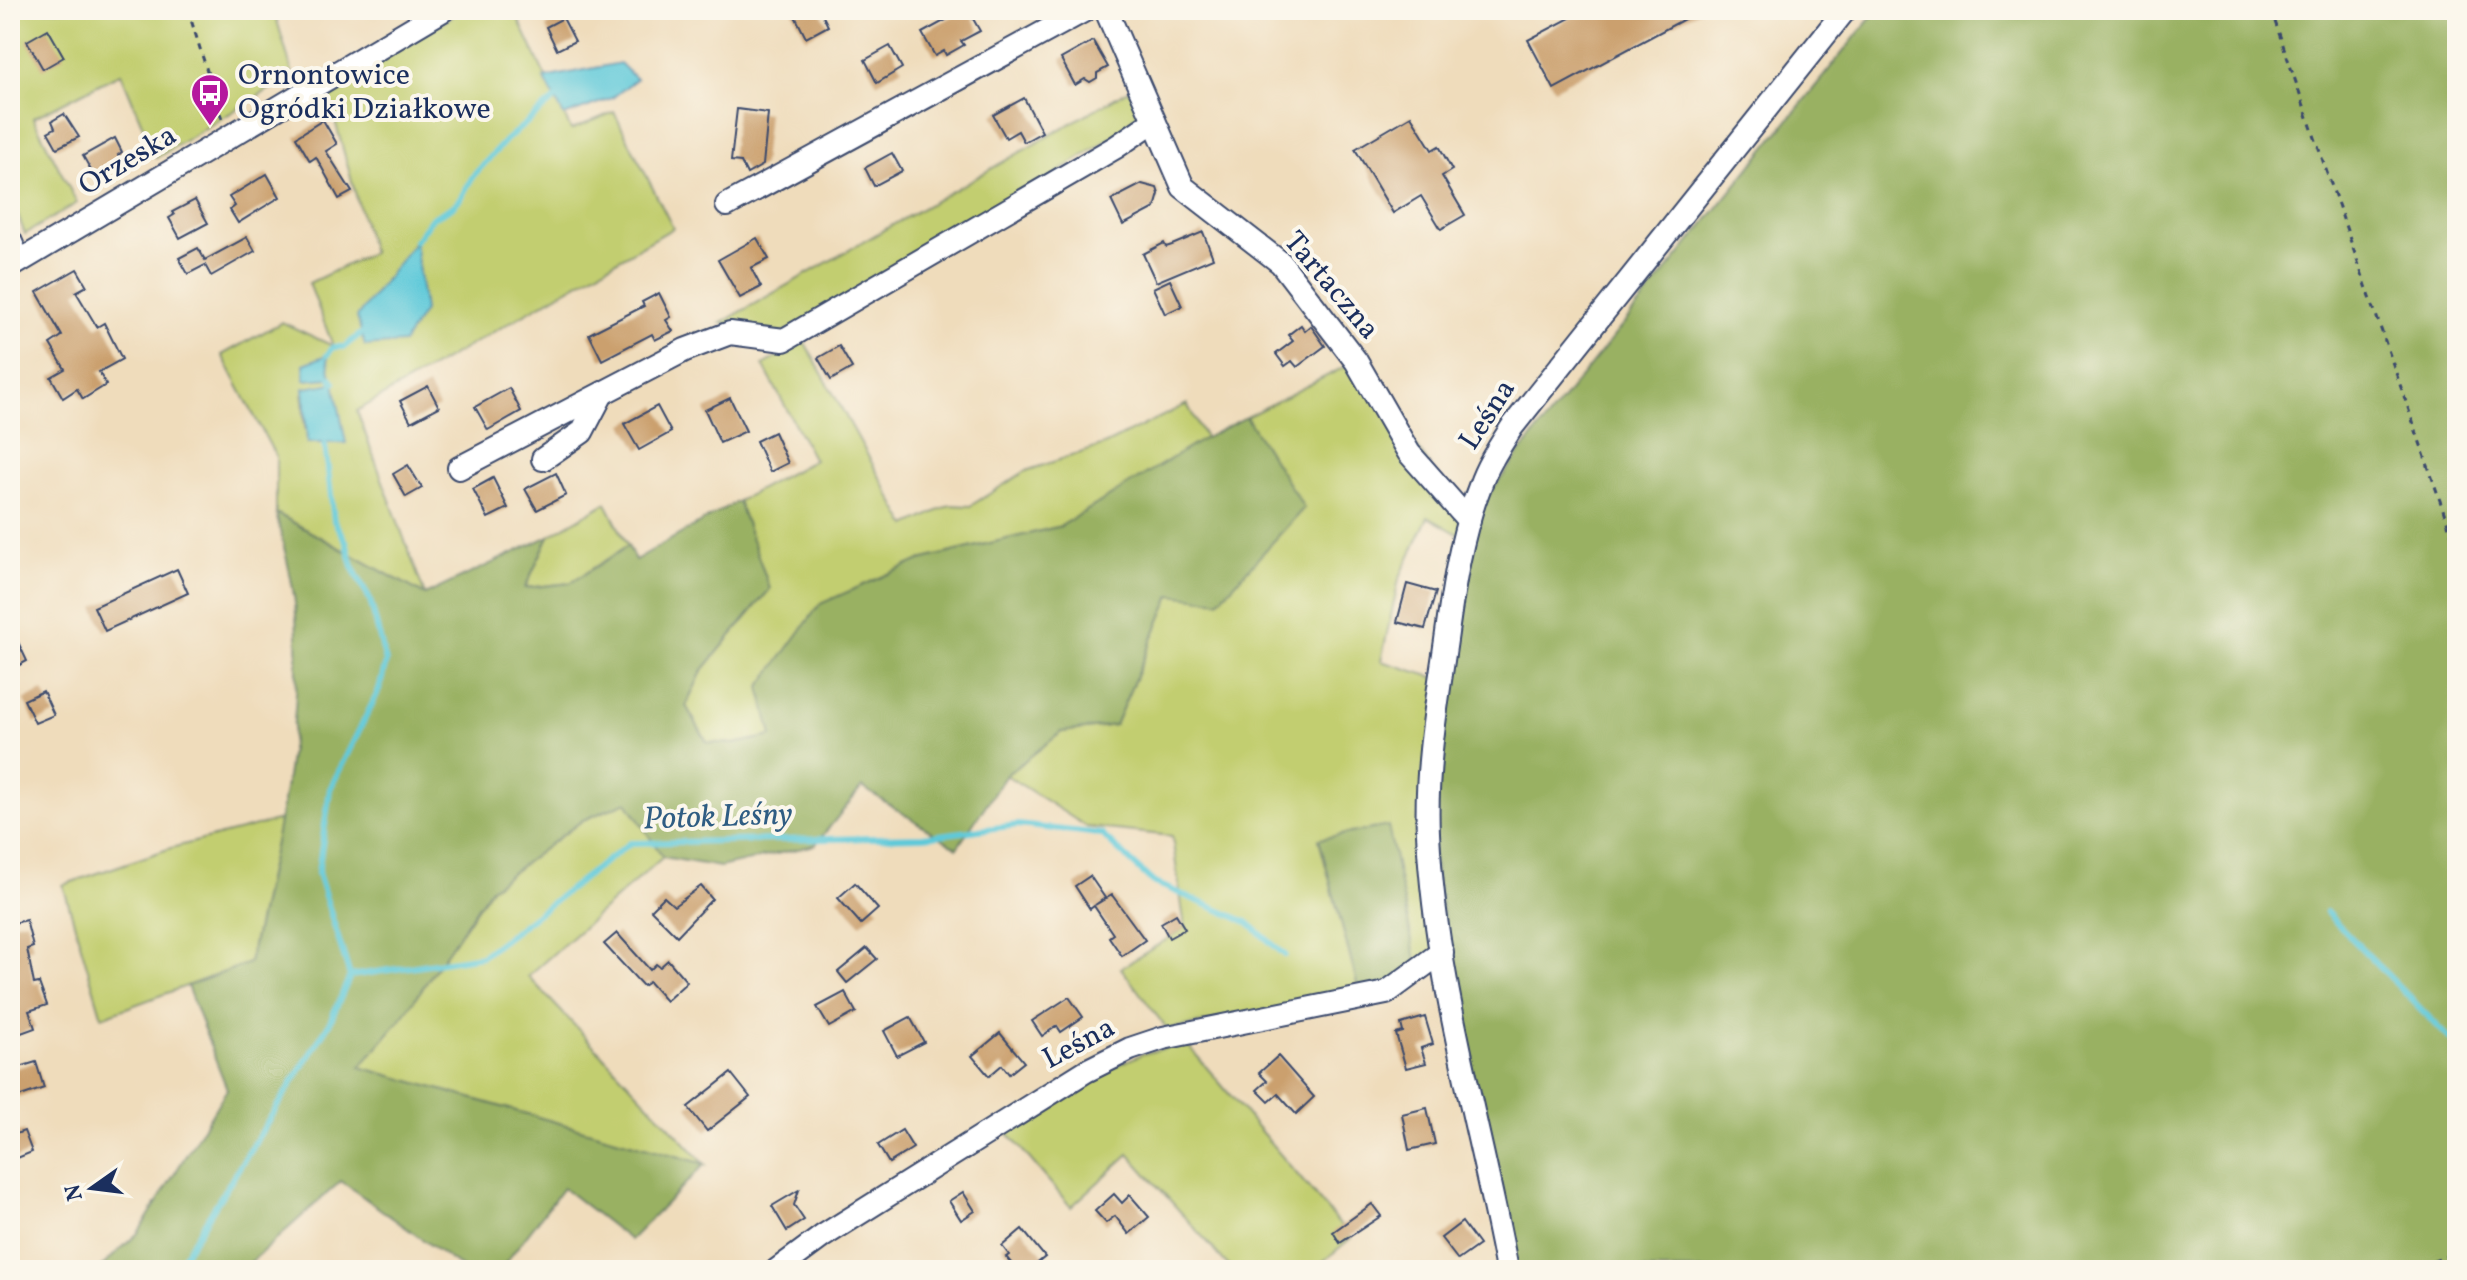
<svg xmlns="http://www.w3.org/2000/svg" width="2467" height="1280" font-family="Vollkorn,serif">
<rect width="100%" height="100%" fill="#fbf7ec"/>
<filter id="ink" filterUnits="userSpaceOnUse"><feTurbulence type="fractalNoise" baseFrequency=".0125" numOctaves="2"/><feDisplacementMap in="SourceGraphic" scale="16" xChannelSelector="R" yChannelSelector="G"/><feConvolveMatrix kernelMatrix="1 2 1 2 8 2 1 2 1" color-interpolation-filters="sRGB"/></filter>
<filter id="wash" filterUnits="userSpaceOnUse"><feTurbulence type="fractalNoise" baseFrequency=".006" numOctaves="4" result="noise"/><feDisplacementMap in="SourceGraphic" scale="32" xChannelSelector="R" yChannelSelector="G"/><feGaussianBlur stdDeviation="1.8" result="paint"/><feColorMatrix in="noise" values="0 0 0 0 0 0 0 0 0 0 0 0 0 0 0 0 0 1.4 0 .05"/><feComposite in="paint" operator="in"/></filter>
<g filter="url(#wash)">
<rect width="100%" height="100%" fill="#efdcbb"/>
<g fill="#c2ce70" stroke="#6e7e67" stroke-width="2" fill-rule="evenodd">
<path d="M10,10H274L293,75L156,158L121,73L33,118L77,203L25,234L10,195Z"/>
<path d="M463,10H514L571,130L614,112L673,228L357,411L425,595L276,513V457L222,355L282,322L333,346L309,283L372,253L327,92ZM302,393L326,445C296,438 307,418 302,393Z"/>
<path d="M1129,90L1139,112L1120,132L1059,172L782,334L721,323Z"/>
<path d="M804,341L907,526L950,505L970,506L1026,471L1104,445L1187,404L1205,438L1061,526L920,560L772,736L734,744L707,742L686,706L702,671L770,589L738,501L814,460L763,365Z"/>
<path d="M1356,361L1469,521L1465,538L1428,517L1399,579L1381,661L1440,679L1442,952L1418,969L1319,840L1361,998L1167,1029L1121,968L1185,928L1172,836L1087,827L1006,775L1062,732L1115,725L1171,595L1303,508L1246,417Z"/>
<path d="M606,503L628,546L570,583L525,588L549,536Z"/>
<path d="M627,802L663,857L528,976L705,1164L359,1067L404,1015L491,888L583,820Z"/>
<path d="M280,820L249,963L102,1017L63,885L171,848Z"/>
<path d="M1186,1043L1351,1238L1313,1270H1232L1129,1154L1071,1207L1005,1130L1092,1077L1142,1054Z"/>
</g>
<g fill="#99b162" stroke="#5a7060" stroke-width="2">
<path d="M1877,10H2457V1270H1507L1428,830L1469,521L1526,445Z"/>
<path d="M1246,417L1304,508L1219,601L1171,595L1115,725L1062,732L1006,775L957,848L862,787L815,845L720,867L663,857L627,802L583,820L491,888L404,1015L360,1067L705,1164L630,1240L563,1188L500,1270H465L341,1181L242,1270H98L138,1233L227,1089L187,986L249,963C274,849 304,732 296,615C294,581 283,546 276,513L425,595L549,536L525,588L570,583L628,546L635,560L738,501L770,589L702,671L686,706L707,742L734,744L772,736L760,687L820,604L920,560L1061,526L1205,438Z"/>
<path d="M1388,826L1418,969L1361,998L1319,839Z"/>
</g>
<g fill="#5fc9d9" stroke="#3d7c9c" stroke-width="2">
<path d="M620,63L636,79L612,98L564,116L544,78Z"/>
<path d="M415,241L424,311L403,343L365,346L357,317Z"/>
<path d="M327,355L331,378L305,380L304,364Z"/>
<path d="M334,383L346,443H307L304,388Z"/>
</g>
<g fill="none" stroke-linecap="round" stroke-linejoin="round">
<g stroke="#5fc9d9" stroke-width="6">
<path d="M415,241L432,218L452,207L460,199L473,176L506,140L555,99"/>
<path d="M327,355L333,347H344L362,333"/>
<path d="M331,378L334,383"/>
<path d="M325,445L334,521L346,541L354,570L370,600L386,662L379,690L330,789L318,873L350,976"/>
<path d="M2326,912L2457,1046"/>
<path d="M175,1270L329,1024L350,976L482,956L630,843L923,837L1018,825L1101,834L1153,882L1247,922L1285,955"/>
</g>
</g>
<g id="blocks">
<g fill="#cba06e">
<path d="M792,10H820L828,26L806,38Z"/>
<path d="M964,10H968L980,31L961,41L964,45L946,55L944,51L935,56L922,33Z"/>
<path d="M1570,10H1701L1554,89L1528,40L1574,16Z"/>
<path d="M563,18L575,41L557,50L546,27Z"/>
<path d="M48,29L64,57L43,69L27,41Z"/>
<path d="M1093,41L1108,67L1097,73V78L1090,82L1085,79L1075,85L1061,59Z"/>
<path d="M890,46L902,68L877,83L865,60Z"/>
<path d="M1024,98L1042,132L1024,142L1018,131L1006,138L993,115Z"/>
<path d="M737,109L768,113L763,165L747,174L741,162L731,161Z"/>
<path d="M64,114L79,137L57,148L48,132L55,128L52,121Z"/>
<path d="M1411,116L1432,150L1439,146L1452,170L1442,176L1465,215L1441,229L1421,196L1393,213L1355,149Z"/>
<path d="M323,120L337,144L326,151L352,192L339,199L316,157L310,161L296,137Z"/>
<path d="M115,138L122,152L118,155L125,166L97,181L83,156Z"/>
<path d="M892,153L902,171L874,186L865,168Z"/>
<path d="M267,174L280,197L238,223L230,210L235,206L229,197Z"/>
<path d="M1142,184L1157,188L1159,194L1155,208L1123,225L1111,200Z"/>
<path d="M195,200L208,223L180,238L169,218L174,215L172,212Z"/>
<path d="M1203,232L1213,258L1156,282L1143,254L1164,243L1166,247L1172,245Z"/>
<path d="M247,237L255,251L211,276L205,265L188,274L179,258L198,248L205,260Z"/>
<path d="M757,238L769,259L751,268L761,287L740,298L718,260Z"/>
<path d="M77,269L87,286L76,292L97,327L104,323L122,359L99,372L106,385L83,399L77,389L63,398L51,377L65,369L50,344L62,336L37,292Z"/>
<path d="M1170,280L1182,306L1165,314L1153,288Z"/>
<path d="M659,293L671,317L666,320L673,331L655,340L652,334L602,360L589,334L644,306L642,302Z"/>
<path d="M1301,325L1305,331L1311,326L1325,346L1297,367L1292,361L1285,366L1276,354L1293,341L1288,335Z"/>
<path d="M839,346L852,368L831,380L818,358Z"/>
<path d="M428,386L439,407L411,422L400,401Z"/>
<path d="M509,388L521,411L488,430L475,407Z"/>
<path d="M730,398L746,431L720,443L705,410Z"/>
<path d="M657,406L671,432L639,450L624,424Z"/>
<path d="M774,432L788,463L770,472L756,441Z"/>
<path d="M408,465L422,488L406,497L393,474Z"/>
<path d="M556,473L566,495L537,510L525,489Z"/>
<path d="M493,478L508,508L488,518L473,489Z"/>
<path d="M177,569L188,593L105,631L94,607Z"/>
<path d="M1407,584L1436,592L1425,629L1397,622Z"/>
<path d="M10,625L27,661L10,670Z"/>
<path d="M43,691L54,715L35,723L24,700Z"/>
<path d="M1090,876L1105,898L1095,905L1112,895L1145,940L1122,956L1109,937L1113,934L1094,906L1090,909L1075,886Z"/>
<path d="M855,883L878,909L861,924L838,898Z"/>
<path d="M701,886L712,899L677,936L651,910L664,897L674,906Z"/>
<path d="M1176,914L1185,929L1169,938L1161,923Z"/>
<path d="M26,920L33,947L27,949L34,984L39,983L47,1005L29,1011L35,1028L10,1037V986L18,984L10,952V924Z"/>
<path d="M617,933L650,970L656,964L660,967L668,960L687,982L666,1001L649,982L643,986L604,944Z"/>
<path d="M867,948L877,959L847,983L838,972Z"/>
<path d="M845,992L856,1012L829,1027L817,1007Z"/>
<path d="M1069,997L1083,1017L1061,1032L1057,1026L1042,1036L1032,1021Z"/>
<path d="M910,1017L924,1042L897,1056L884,1031Z"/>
<path d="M1425,1017L1433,1044L1421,1048L1426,1063L1406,1068L1396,1034L1403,1032L1401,1024Z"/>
<path d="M1000,1033L1024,1062L1009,1074L1002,1065L989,1076L972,1056Z"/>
<path d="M1278,1056L1314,1097L1296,1114L1278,1094L1269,1102L1257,1090L1267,1081L1259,1073Z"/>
<path d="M36,1062L44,1088L18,1097L10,1070Z"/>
<path d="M731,1073L750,1097L707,1131L688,1107Z"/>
<path d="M1427,1108L1435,1144L1409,1150L1402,1114Z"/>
<path d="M902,1130L913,1148L889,1163L878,1145Z"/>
<path d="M24,1131L32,1152L10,1161V1136Z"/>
<path d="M799,1190L794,1205L804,1220L787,1231L772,1206Z"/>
<path d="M963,1192L975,1211L961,1220L949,1201Z"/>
<path d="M1114,1194L1122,1203L1130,1195L1149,1217L1129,1234L1115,1216L1106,1223L1095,1211Z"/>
<path d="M1372,1204L1381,1216L1340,1243L1333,1232Z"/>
<path d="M1462,1222L1479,1245L1458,1260L1441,1238Z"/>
<path d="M1022,1229L1045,1257L1029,1270H1017L1006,1257L1009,1255L1002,1246Z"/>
</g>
</g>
</g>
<g filter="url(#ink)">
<use href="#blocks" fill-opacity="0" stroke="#3b496c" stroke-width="2"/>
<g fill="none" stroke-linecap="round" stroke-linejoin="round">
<g stroke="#3b496c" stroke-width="26">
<g id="minor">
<path d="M1106,10L1183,187L1281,263L1356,361L1409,453L1469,521"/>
<path d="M727,205L1085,10"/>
<path d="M10,240L19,261"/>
<path d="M10,267L443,10"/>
<path d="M543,459L582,432L602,394"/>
<path d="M459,468L685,350L730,333L784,340L1116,147L1154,121"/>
<path d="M777,1270L823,1236L1086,1071L1130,1049L1163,1038L1386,993L1442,952"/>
<path d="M1507,1270C1480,1125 1435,981 1428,833C1425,769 1437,703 1446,640C1453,589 1461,534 1480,486C1487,465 1500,446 1512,427L1845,10"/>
</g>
</g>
<g stroke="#3b496c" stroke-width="3" stroke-dasharray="6 6" stroke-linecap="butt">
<path d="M188,10L222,119"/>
<path d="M2271,10L2457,550"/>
<path d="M10,204L17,220"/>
<path d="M2411,1270L2457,1252"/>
</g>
<use href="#minor" stroke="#fff" stroke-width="22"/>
</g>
</g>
<defs>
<g id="bus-pin" transform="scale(2)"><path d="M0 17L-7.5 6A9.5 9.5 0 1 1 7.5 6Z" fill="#b5179e" stroke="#fbf7ec"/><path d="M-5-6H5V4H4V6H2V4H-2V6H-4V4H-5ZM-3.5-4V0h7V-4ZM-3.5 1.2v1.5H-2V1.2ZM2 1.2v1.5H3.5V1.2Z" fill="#fff"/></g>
</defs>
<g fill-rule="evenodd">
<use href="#bus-pin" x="210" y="93"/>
</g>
<g text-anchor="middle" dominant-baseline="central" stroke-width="8" stroke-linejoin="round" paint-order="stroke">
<g font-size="30" fill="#1b2f5e" stroke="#fbf7ec" text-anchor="start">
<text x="238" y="76">Ornontowice<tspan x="238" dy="34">Ogródki Działkowe</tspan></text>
</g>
<g font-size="30" fill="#1b2f5e" stroke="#fbf7ec">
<text transform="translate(128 161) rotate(-31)">Orzeska</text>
<text transform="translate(1331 286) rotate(50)">Tartaczna</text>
<text transform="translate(1488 415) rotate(-57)">Leśna</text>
<text transform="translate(1079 1044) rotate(-28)">Leśna</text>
</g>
<g font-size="32" font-style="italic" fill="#2f5d83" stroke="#fbf7ec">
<text transform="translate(718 818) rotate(-2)">Potok Leśny</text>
</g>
</g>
<rect width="2467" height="1280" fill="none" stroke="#fbf7ec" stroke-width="40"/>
<g transform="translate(92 1188) rotate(256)" stroke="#fbf7ec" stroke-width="6" paint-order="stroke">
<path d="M0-6L14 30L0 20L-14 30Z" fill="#1b2f5e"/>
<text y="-12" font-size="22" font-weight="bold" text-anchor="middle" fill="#1b2f5e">N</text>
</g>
</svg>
